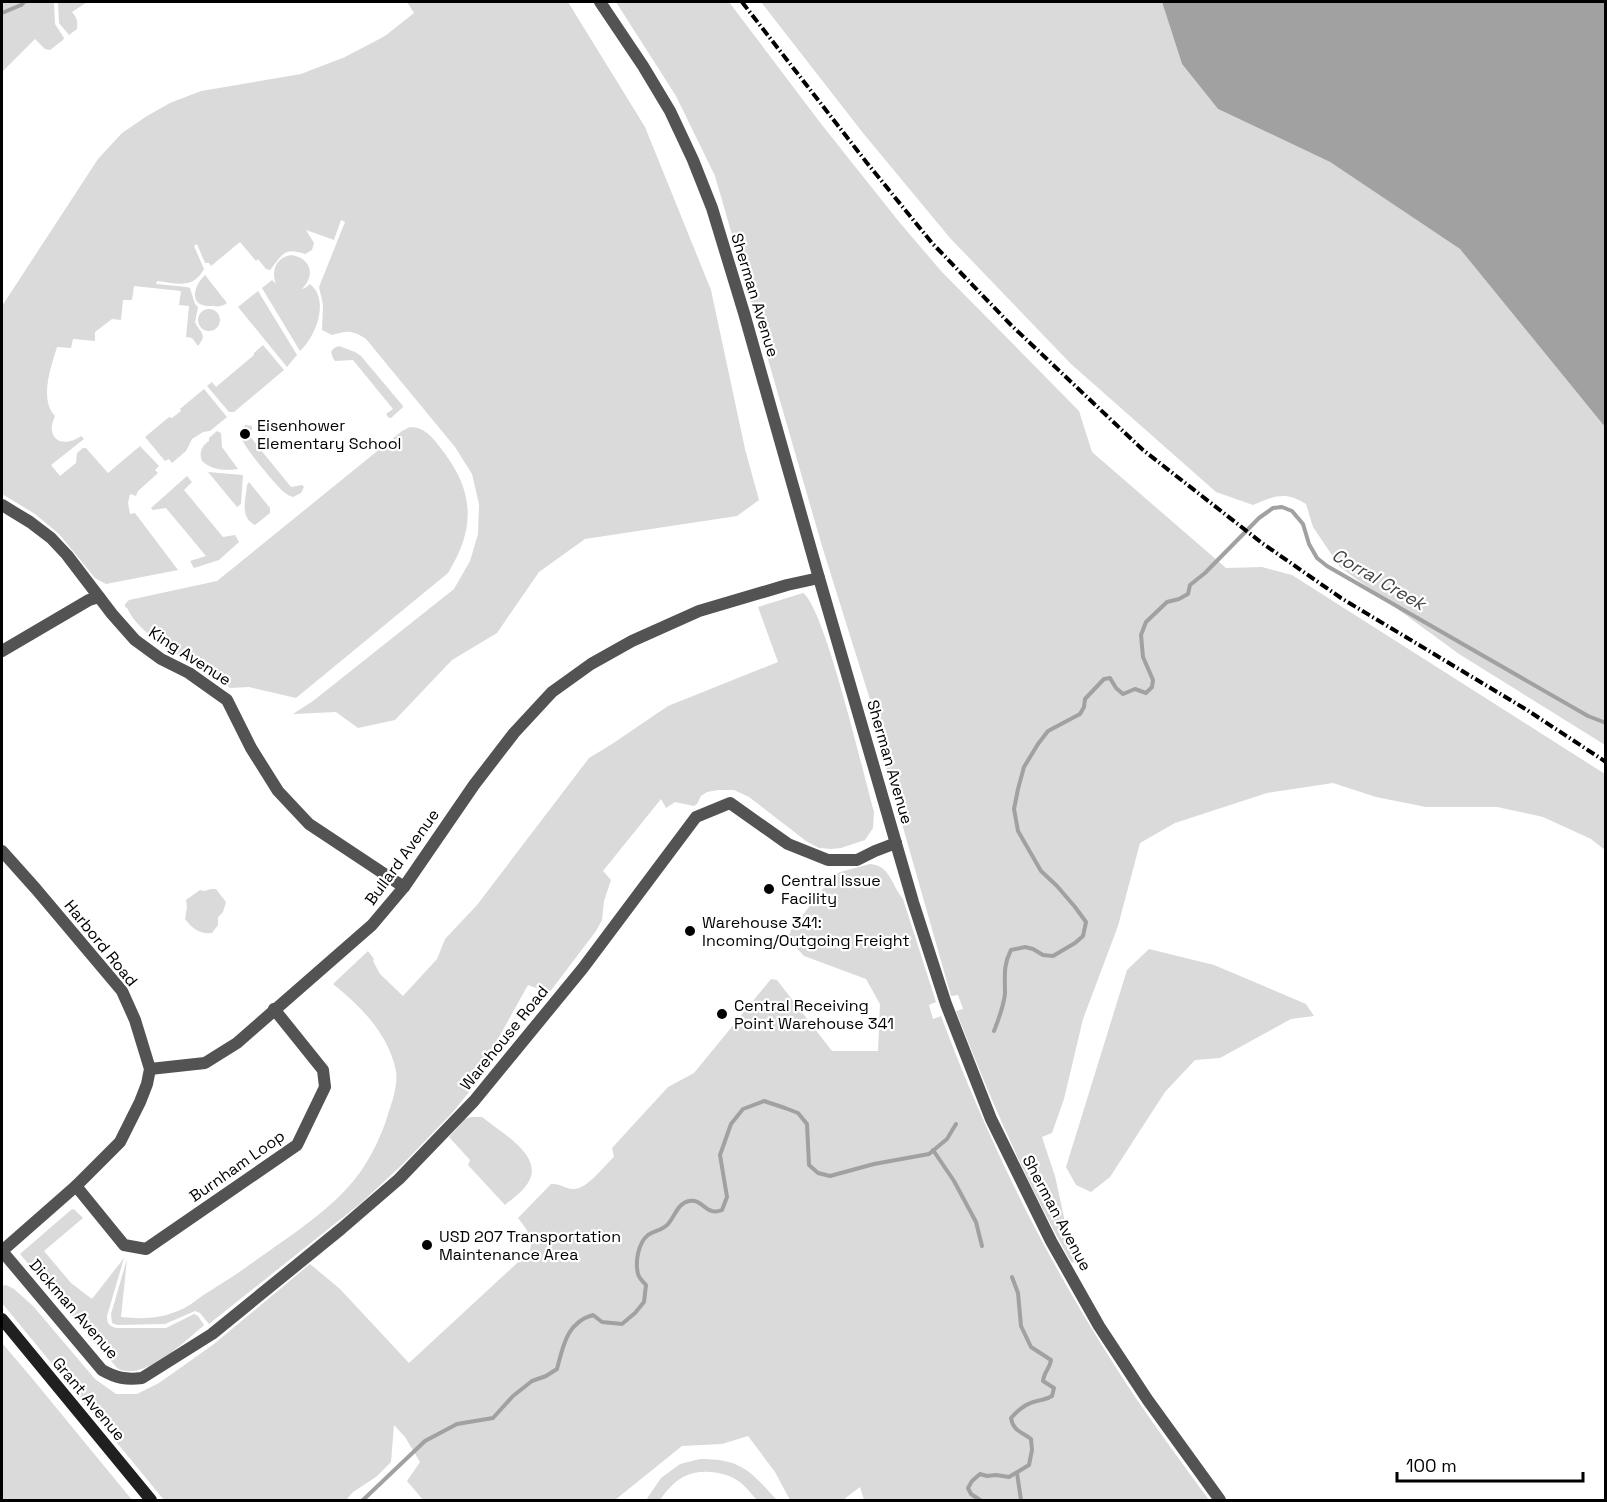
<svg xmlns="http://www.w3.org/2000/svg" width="1607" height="1502" font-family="'Space Grotesk',sans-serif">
<rect width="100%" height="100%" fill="#fff"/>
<g fill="#dadada">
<path d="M2,2H54L55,24L64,38L63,40L50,50L45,49L35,39L2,72Z"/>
<path d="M58,2H87L72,12C77,18 78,21 77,29L69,35L59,23Z"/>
<path d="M407,2H568L645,127L711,290L745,449L759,500L737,516L585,539L539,572L497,633L452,660L395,720L358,728L336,712L293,714L313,701L454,589L470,561L478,534L479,504L472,474L455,447L366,339C353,330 347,330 332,335L322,330L323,305L319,287L345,222L341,220L334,240L306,230L314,243L312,250L305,254C283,246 282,256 270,270L266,269L258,259L256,261L240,242L211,266L209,263H205L197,244L194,246L204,269C193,290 176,283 157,281L156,284L187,287L190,288L195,304L198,307L195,322C200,333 208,334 198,346L192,338L186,337L189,306L179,305L181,291L134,286L132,300H123L121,320L112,319L95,332V341L73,339L71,348L57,347C51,367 39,399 55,416C53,421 51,426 52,431C55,446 72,443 81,436L84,439L51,465L60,476L76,463L77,453L83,448H86L108,473L140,446L159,466L155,470L158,473L138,491L136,496L130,494L128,503L130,514L135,513L178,570L106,584L95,578L59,534L35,514L2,494V306L98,159L122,133L147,116L170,103L201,91L301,74L345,57L385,36L414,13Z"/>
<path d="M616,2H729L822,125L900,223L942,272L1079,411L1092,452L1226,568L1262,567L1292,575L1605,774V850L1591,839L1543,817L1497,807H1426L1376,797L1333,783L1267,793L1175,823L1140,843L1118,926L1083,1019L1064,1099L1052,1133L1042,1137L1055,1176L1065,1222L1083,1264L1071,1262C1026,1181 989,1097 956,1011L963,1009L958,995L951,996L887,771L877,722L822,546L715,176L676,96Z"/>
<path d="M761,2H1162L1182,64L1218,109L1330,162L1460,249L1605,427V745L1459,654L1340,567L1313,527L1306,504C1285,491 1275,496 1253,505L1216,492L1071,364L950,238L863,133Z"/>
<path d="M291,255C311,258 316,275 302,289L305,288L310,284C330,300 316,336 300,351L262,288L272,280L276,284C271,270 276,258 291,255Z"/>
<path d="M205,275L227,303C220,308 217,306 209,306C188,306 194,285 205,275Z"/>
<path d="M258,291L297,355L287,367L238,307Z"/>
<circle cx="209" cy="320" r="11"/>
<path d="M263,345L284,370L234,412H229L207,386L212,382L216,387L254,355V353Z"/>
<path d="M339,346L355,352L361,356L403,406L402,408L391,418H389L386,414L393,409L353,360L335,361L333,358L331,352L334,348Z"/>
<path d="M204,389L227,417L210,431L203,432L192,439L186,451L172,463L169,459L165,461L145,437L169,417L172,418L181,411L180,409Z"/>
<path d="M245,425L252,426V429L248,434L291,487L302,485L304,487L301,493L293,497C290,496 288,495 285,493C277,487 244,447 242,439C241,434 243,429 245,425Z"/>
<path d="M410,427C424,427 431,436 439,446C474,489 477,526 448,573L296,698L249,687L230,688L211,673L207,662L203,665V668C177,655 139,634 127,608L125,607V604L129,600L217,581L402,431Z"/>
<path d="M217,431L221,433L222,447L238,469C225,471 212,470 202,461C199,453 201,446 209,441V438Z"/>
<path d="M208,472L243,475L241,504L237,507Z"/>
<path d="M187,476L192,482L184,490L223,537L235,535L239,542L219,560L194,568L190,561L206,556L166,508L153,510L151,508Z"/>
<path d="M249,482L270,508V513L255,525C239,517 246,499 247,485Z"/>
<path d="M803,593C825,608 864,777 874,812L873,828L865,840L841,848L831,849L819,848L806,841L749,797L734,790H718L707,792L701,796L697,804L694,806L675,802L666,808L661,799L603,871L611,880L604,901L602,920L596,931L549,993L528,985L480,1071L484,1074L452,1113L403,1164L361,1203L209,1324L200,1313L195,1311L165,1324L117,1325L112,1323L111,1314L127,1259L121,1317C139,1319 158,1319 175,1312C185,1309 194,1302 202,1296C219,1285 236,1275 252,1263C291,1235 339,1206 365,1165C375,1149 384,1129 389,1111C393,1100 398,1083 396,1071C389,1035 361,1006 333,984L368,951L374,959L373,961L380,974L403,996L437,959L445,939L477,905L589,758L612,744L668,706L778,662L758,607Z"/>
<path d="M870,864C890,865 892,886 903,899L936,1002L929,1005L933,1019L941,1016C987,1139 1044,1255 1115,1366C1144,1412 1177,1456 1209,1500H864L860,1487L843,1500H790L775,1472L748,1436L722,1444L682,1446L615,1500H423L407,1481L420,1462L405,1437L394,1425L391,1462L376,1477L353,1492L346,1500H164L2,1303V1286L6,1285L14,1289L33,1306L95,1379L116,1394H137L159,1383L214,1344L310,1264L340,1289L409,1363L529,1252C535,1238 527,1230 518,1218L551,1184C560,1183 565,1189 574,1189C587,1189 604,1166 614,1157L612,1148L668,1087L694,1073L771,979L777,980L832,1051H878L880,1004L866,979L804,956L790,941L789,936L791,930L833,876L840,872Z"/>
<path d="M211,889H216L226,902L223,912L218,917V925L212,933C199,934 193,929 185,919L187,907L186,900L200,890L204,891Z"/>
<path d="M1149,949L1214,965L1306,1004L1314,1016L1291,1019L1220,1058L1195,1060L1165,1092L1110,1177L1091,1192L1076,1185L1066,1167L1127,970Z"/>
<path d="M471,1117H482L486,1120C502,1133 543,1156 529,1181C524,1191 513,1198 505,1205L468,1165L470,1160L449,1137L465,1119Z"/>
<path d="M72,1209L75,1210L83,1218L44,1251L71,1283L92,1299L124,1258L107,1316C107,1323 109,1326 116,1328H166L194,1314L198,1316L204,1325L202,1327C184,1342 142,1383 117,1368L20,1254Z"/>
<path d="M2,1343L31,1377L132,1500H2Z"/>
<path d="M700,1459C742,1459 750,1471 777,1500H757C752,1495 747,1488 741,1483C727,1471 699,1468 683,1477C673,1483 666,1491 660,1500H646L661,1478L680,1464Z"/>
</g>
<path fill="#a1a1a1" d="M1162,2H1605V427L1460,249L1330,162L1218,109L1182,64Z"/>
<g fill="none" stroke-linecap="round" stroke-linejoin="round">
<g stroke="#a1a1a1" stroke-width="4">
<path d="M2,13L21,5L24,2"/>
<path d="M994,1031C999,1018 1004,1006 1005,993C1005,976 1003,965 1011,950L1025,947L1033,949L1043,955L1053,956L1075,943L1083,936L1086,922L1075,907L1057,886L1041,871L1018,831L1014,809L1018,789L1024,767L1038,744L1048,731L1080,714L1084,707L1085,699L1104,679L1110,678L1116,688L1123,694L1135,689L1146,693L1152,687L1153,680L1143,657L1141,635L1146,622L1167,602L1179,599L1188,594L1190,585L1205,573L1259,518L1273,508L1282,507L1292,511L1303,524L1309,544L1317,558L1327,566L1588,716L1606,723"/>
<path d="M933,1150L954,1181L976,1222L982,1246"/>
<path d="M1017,1473L1021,1500"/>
<path d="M363,1500L425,1441L457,1424L493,1418L513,1396L532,1381L546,1376L557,1369C563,1346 567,1322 593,1315L602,1322L622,1324L635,1313L644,1302L646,1285C643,1282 639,1278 638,1274C635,1262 638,1243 648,1235C654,1231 663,1230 668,1224C675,1216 678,1203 689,1201C703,1198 706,1217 722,1210L727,1197L720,1155L731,1124L743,1109L764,1101L785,1108L798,1113L807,1124L809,1165L818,1173L830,1176L874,1164L929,1154L947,1139L956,1124"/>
<path d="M980,1500L971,1494L968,1488L972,1481L980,1474L987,1476L996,1475L1009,1477L1029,1465L1032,1450L1031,1439C1022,1432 1013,1431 1011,1418C1018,1410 1026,1403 1037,1401C1044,1399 1046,1400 1052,1396L1054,1388L1043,1381C1044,1372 1050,1368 1051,1360L1031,1347L1021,1326L1018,1293L1012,1277"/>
</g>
<g stroke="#535353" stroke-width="12">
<path d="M2,505L30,522L51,538L67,555L112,614L135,640L161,659L189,673L227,700L251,748L278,791L309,824L404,887"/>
<path d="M2,651L89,600L99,597"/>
<path d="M2,851L36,889L122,991L135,1020L150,1069L147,1084L140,1102L120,1142L76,1186L2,1251"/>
<path d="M150,1069L205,1063L237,1043L372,925L404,887L474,785L514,733L552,692L591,664L632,641L699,611L787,585L819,578"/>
<path d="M76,1186L124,1245L146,1249L297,1145L325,1087L323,1070L274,1009"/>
<path d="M2,1251L102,1370C116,1378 126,1380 142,1378L212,1334L341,1229L399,1179L474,1101L583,968L696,817L730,803L788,844L828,860H857L875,851L896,843"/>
</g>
<path stroke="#535353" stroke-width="12" d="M600,2L643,66L670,111L693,160L712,208L744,313L819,578L913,902L946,1004L991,1119L1051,1241L1099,1326L1147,1399L1220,1500"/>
<path stroke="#202020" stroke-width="12" d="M2,1319L151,1500"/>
<path stroke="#000" stroke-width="4" stroke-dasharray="9 3 1.5 3" stroke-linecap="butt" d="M742,2L867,163L932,243L1012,326L1143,450L1262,543L1341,598L1527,710L1606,762"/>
</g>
<g fill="#000" stroke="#fff" stroke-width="2">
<circle cx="245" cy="434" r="6"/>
<circle cx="769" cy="889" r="6"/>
<circle cx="690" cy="931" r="6"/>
<circle cx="722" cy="1014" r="6"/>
<circle cx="427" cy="1245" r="6"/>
</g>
<g text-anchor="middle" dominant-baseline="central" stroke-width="4.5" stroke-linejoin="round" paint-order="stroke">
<g font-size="16" fill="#000" stroke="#fff">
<text transform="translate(755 295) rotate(73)">Sherman Avenue</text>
<text transform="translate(190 656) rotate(33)">King Avenue</text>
<text transform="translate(890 762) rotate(74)">Sherman Avenue</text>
<text transform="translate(402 857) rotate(-54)">Bullard Avenue</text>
<text transform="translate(101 943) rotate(51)">Harbord Road</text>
<text transform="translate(504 1038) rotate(-51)">Warehouse Road</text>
<text transform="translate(237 1166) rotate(-35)">Burnham Loop</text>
<text transform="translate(1057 1213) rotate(62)">Sherman Avenue</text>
<text transform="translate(74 1309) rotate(49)">Dickman Avenue</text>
<text transform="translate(89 1399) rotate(50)">Grant Avenue</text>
</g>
<g font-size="16" fill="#000" stroke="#fff" text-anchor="start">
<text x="257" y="425">Eisenhower<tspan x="257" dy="18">Elementary School</tspan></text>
<text x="781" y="880">Central Issue<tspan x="781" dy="18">Facility</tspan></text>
<text x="702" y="922">Warehouse 341:<tspan x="702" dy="18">Incoming/Outgoing Freight</tspan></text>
<text x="734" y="1005">Central Receiving<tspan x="734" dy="18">Point Warehouse 341</tspan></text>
<text x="439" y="1236">USD 207 Transportation<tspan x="439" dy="18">Maintenance Area</tspan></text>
</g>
<g font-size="18" font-style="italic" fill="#424242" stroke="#fff">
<text transform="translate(1379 579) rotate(30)">Corral Creek</text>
</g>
</g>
<rect width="1607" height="1502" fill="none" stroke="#000000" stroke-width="6"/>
<path d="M1397 1472v9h186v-9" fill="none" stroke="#000000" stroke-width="3"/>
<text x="1406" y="1472" font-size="18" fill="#000000" stroke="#ffffff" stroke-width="4.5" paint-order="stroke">100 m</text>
</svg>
